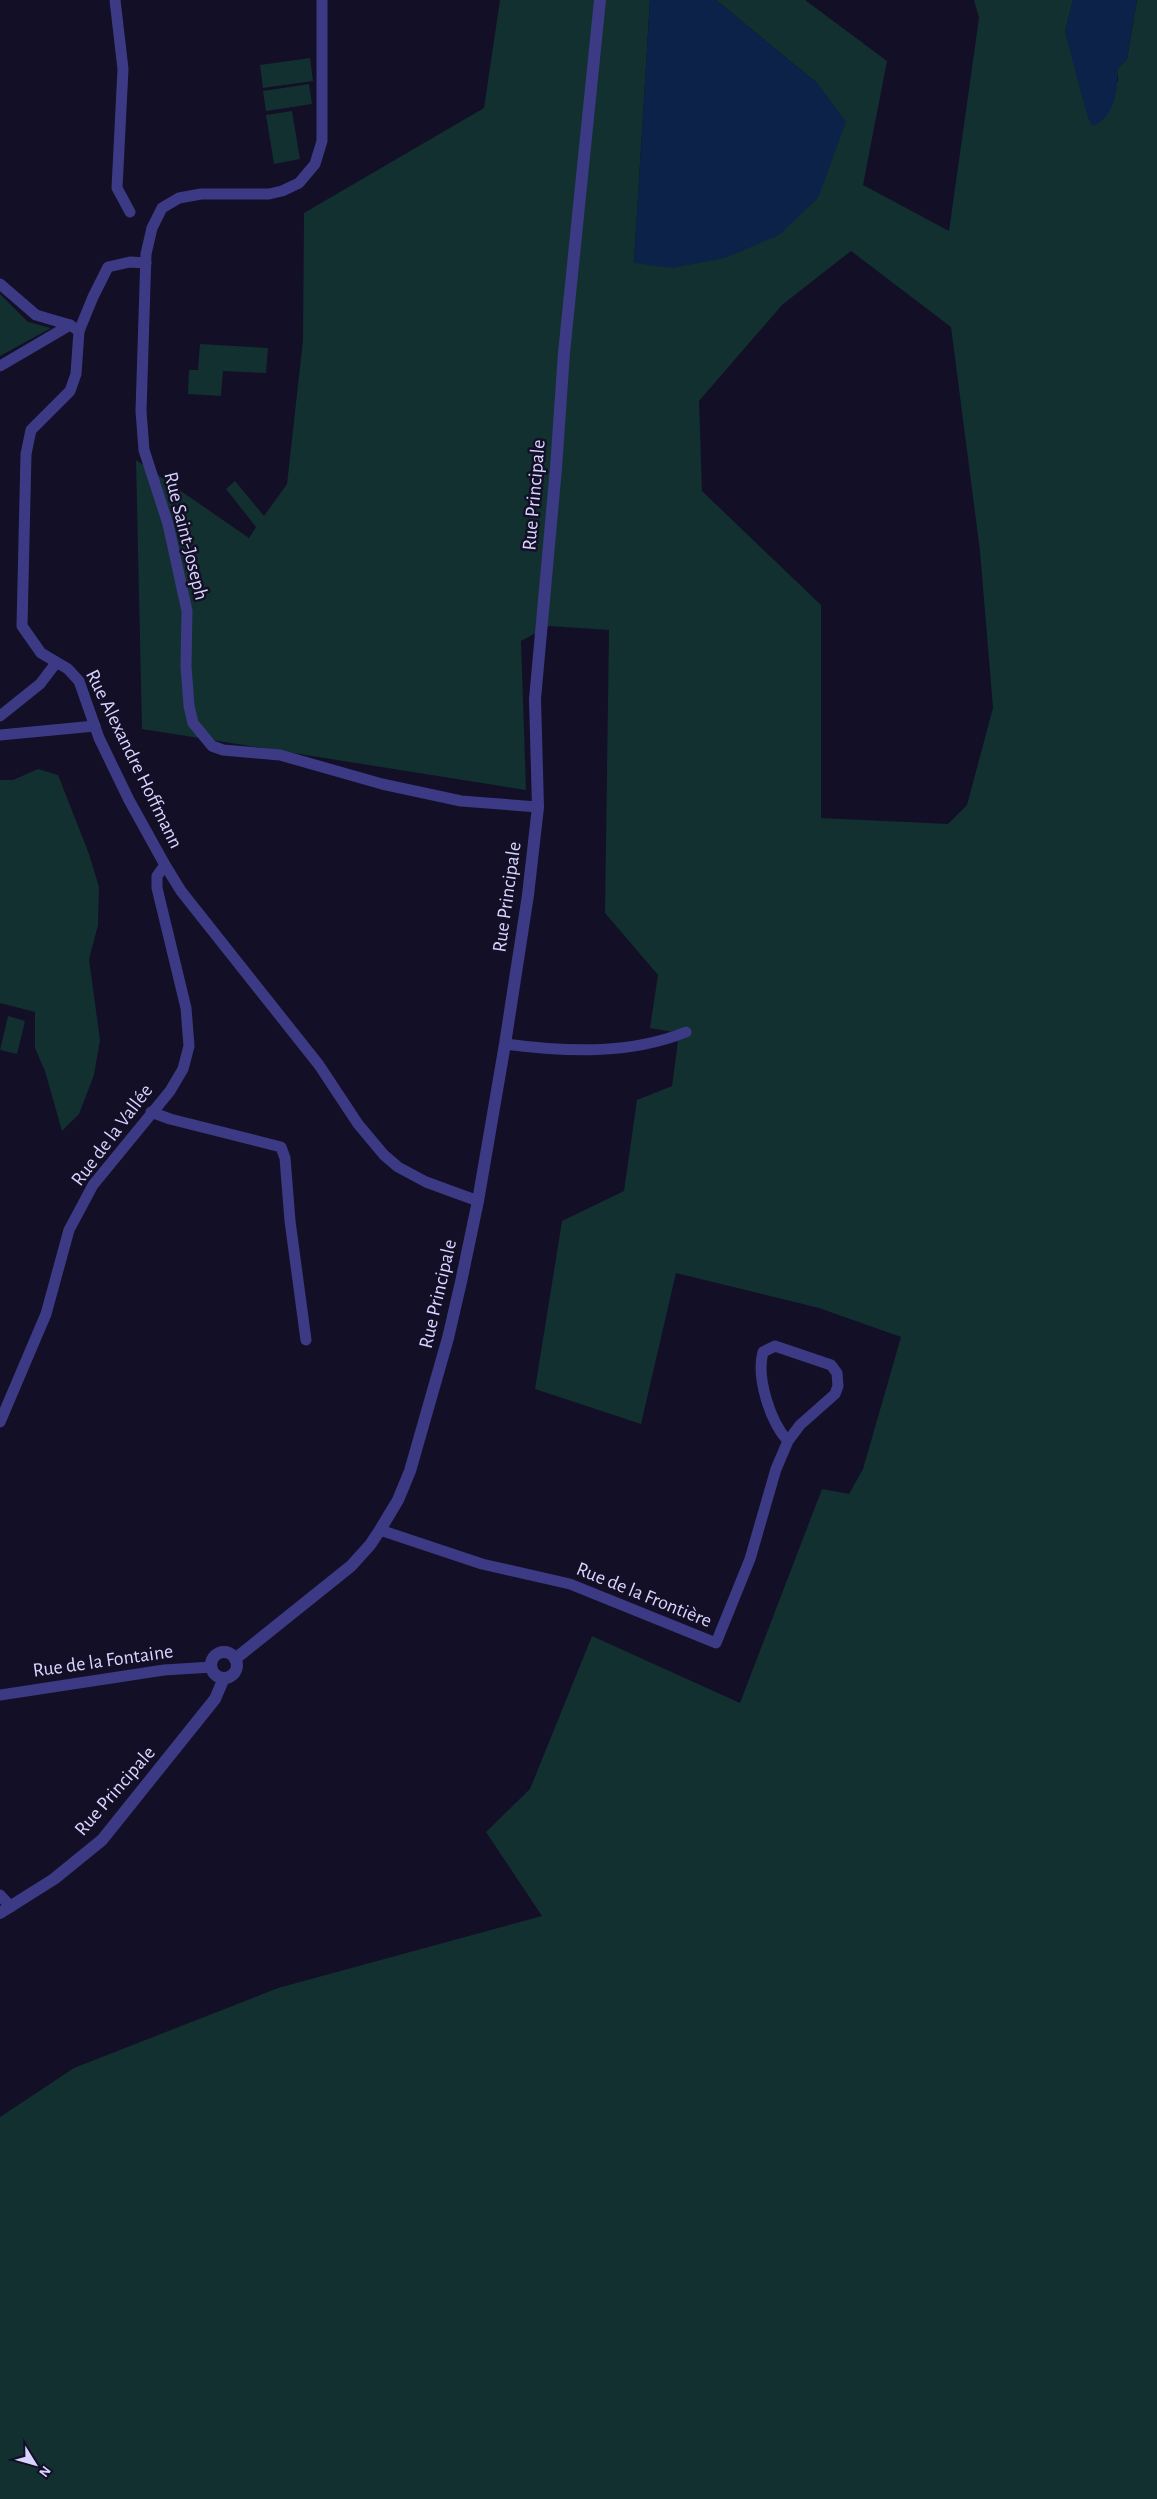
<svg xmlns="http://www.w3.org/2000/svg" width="1157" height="2499" font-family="'Alegreya Sans',sans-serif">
<rect width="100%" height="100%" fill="#130f26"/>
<g fill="#12302f" fill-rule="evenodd">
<path d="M500,0H650L634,263L818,84L716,0H805L887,61L863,185L949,231L979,18L974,0H1073L1065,32L1118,82L1117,69L1127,59L1137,0H1157V2499H0V2117L74,2068L278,1988L542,1916L486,1832L530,1789L592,1636L740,1703L822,1489L849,1494L863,1469L901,1337L819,1308L676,1273L641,1424L535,1389L562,1221L624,1191L637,1100L672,1086L679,1033L650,1028L658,975L605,913L609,630L549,626L521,641L526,790L142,729L136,460L249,538L256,527L226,489L235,481L264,516L287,484L303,340L304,213L484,108ZM851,251L951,327L980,551L993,708L967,805L948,824L821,818V605L702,491L699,401L782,305Z"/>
<path d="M310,58L313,81L263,88L260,65Z"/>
<path d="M309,84L312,104L266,111L263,91Z"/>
<path d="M292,111L300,159L274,164L266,115Z"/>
<path d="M0,294L28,322L51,328L0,356Z"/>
<path d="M200,344L268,348L266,373L223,371L221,396L188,394L189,370H198Z"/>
<path d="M38,769L58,775L89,854L99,887L98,925L89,959L100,1040L94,1075L79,1114L62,1131L45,1071L35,1048V1012L0,1003V780H13Z"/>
<path d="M8,1016L25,1021L17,1054L0,1050Z"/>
</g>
<g fill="#0c2248">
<path d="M650,0H716L818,84L846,122L818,198L779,235L725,258L672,268L634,263Z"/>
<path d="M1073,0H1137L1127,59L1117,69C1118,90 1115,118 1092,126L1087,115L1065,32Z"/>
</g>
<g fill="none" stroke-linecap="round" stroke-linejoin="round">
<g stroke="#3d3a85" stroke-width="11">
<path d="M115,0L123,69L117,188L130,212"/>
<path d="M322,0V141L315,164L299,183L282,191L269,194H201L179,198L162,208L152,228L146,254L141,411L144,450L168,524L187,611L186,666L189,706L193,723L212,746L223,750L280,755L382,784L461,801L538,807"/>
<path d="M0,284L36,315L70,325"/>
<path d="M79,331L76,374L70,391L31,430L26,454L22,626L41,653L68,669L79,681L99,738L129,800L165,865L181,891L319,1065L358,1124L384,1155L398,1167L426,1182L478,1201"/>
<path d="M0,366L70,325L79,331L93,297L108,267L130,262L146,263"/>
<path d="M0,716L40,684L56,663"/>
<path d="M0,735L95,726"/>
<path d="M505,1044C565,1052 629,1055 686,1032"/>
<path d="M151,1112L170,1119L281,1147L285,1158L290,1221L306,1340"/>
<path d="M0,1422L46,1314L69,1230L93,1185L170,1091L183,1069L189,1046L186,1008L157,888V876L165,865"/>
<path d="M380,1530L482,1564L570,1584L716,1643L750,1559L776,1469L788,1441L800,1425L835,1394L838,1386L837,1373L831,1365L775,1346L763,1352C756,1377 770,1422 788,1441"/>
<path d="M0,1695L164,1670L212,1667"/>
<path d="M0,1895L11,1907"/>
</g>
<g stroke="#3d3a85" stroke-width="12">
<circle cx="224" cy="1665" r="13"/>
<path d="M235,1659L351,1566L370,1545L380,1530L398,1500L410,1471L448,1338L461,1282L478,1201L505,1044L528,895L538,807L535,699L556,468L564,353L600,0"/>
<path d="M0,1913L54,1879L102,1840L215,1699L224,1678"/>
</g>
</g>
<g text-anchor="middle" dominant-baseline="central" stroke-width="5" stroke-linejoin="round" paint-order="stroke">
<g font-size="20" fill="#d9d4ff" stroke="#130f26">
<text transform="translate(534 495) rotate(-85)">Rue Principale</text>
<text transform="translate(186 536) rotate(76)">Rue Saint-Joseph</text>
<text transform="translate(134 759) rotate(64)">Rue Alexandre Hoffmann</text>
<text transform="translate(507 897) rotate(-82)">Rue Principale</text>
<text transform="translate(112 1135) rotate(-53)">Rue de la Vallée</text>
<text transform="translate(438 1294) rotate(-77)">Rue Principale</text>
<text transform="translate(644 1595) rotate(22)">Rue de la Frontière</text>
<text transform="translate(103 1661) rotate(-8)">Rue de la Fontaine</text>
<text transform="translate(115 1791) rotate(-49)">Rue Principale</text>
</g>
</g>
<g transform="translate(35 2464) rotate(127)" stroke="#130f26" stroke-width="4" paint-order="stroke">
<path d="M0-4L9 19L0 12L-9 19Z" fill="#d9d4ff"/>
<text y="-8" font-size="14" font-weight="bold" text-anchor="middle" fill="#d9d4ff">N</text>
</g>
</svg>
